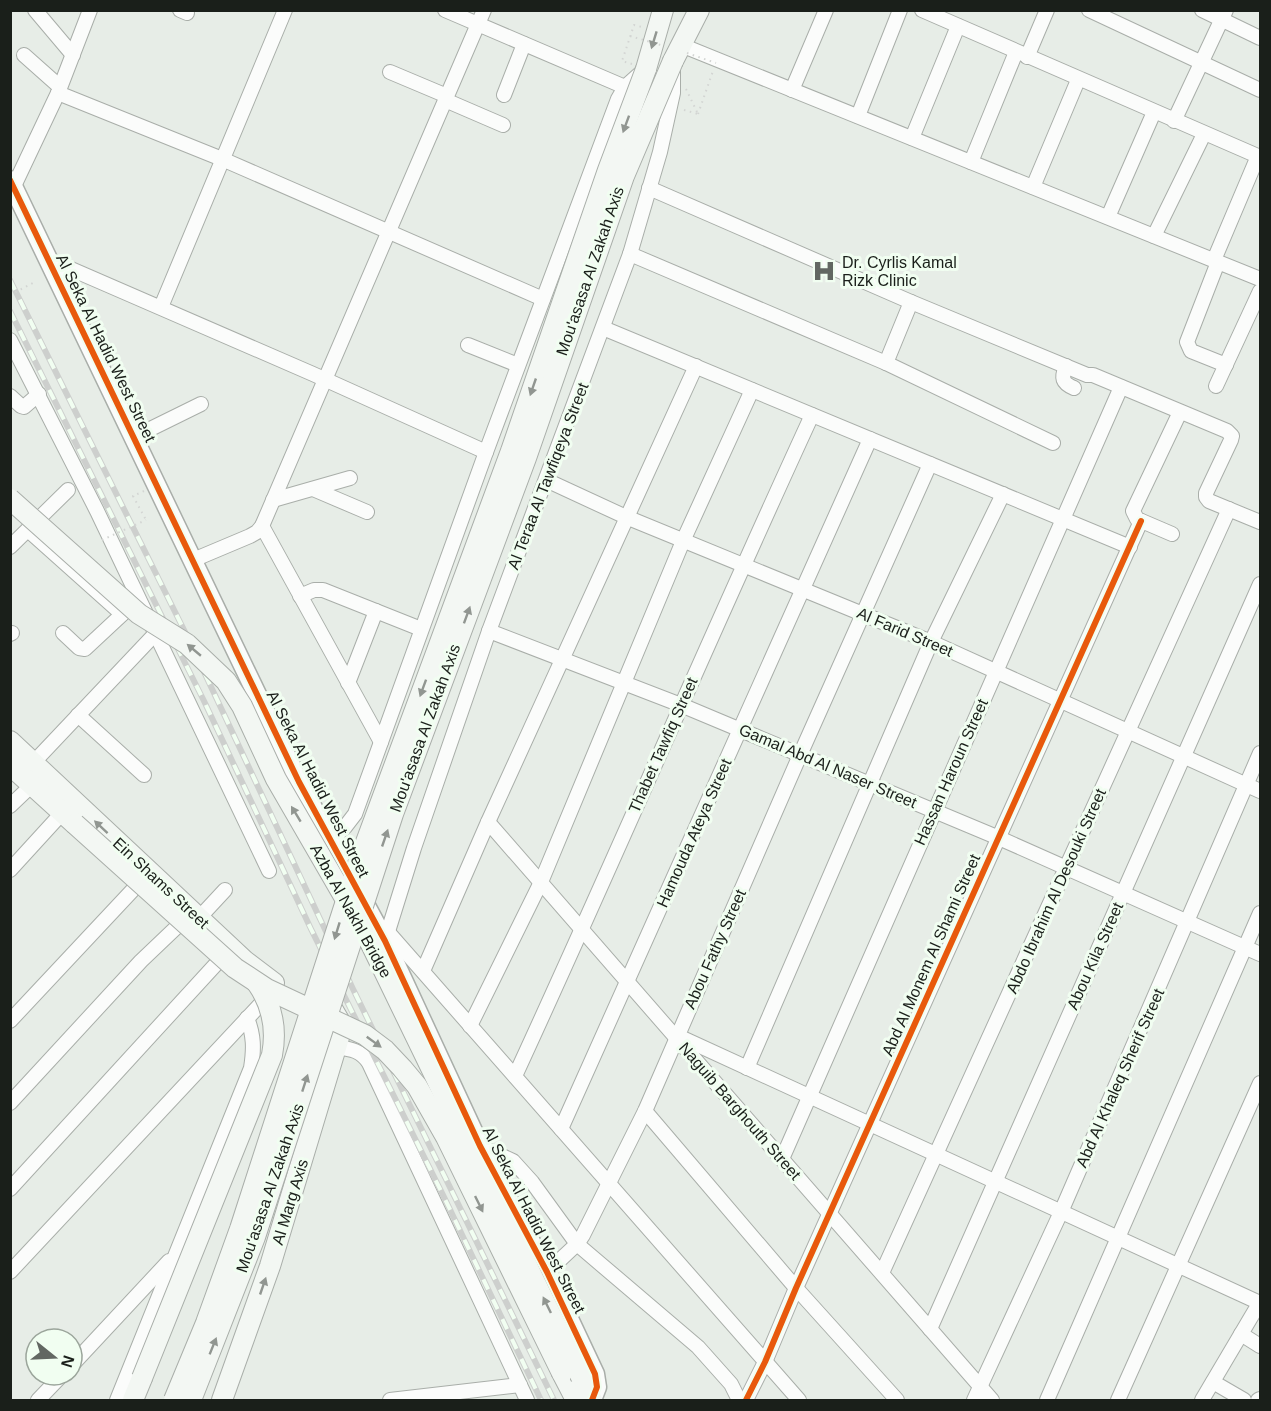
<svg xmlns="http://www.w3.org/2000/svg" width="1271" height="1411" font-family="Arial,sans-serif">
<rect width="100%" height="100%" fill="#e7ede7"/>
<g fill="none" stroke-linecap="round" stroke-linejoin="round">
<g stroke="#a9aea9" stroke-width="16">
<g id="minor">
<path d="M35,10L73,55"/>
<path d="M180,10L187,13"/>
<path d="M445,10L625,87"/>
<path d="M922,10L1260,157"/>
<path d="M1089,10L1260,90"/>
<path d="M1202,10L1260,38"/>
<path d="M681,45L1260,279"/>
<path d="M24,55L60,87"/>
<path d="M1027,57L1047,10"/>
<path d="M390,72L447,96"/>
<path d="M792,90L826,10"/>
<path d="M58,93L222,159L543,299"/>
<path d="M504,95L524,44"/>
<path d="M445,100L503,125"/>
<path d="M858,116L900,10"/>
<path d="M1174,121L1226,10"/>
<path d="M912,138L958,26"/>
<path d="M971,162L1016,52"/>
<path d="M14,186L58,93L90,10"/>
<path d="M1033,187L1078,80"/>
<path d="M649,188L911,302L1087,375H1093L1227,431L1232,436L1231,440L1206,493V497L1209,501L1260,522"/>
<path d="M1108,217L1154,112"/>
<path d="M1154,236L1204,134"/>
<path d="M630,254L886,363L1053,443"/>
<path d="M48,259L313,374L486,452"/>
<path d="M1214,260L1258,156"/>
<path d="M1218,262L1187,342L1191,351L1226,365"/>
<path d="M161,307L285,10"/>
<path d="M603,328L1130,547"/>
<path d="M10,340L97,511L269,871"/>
<path d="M468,345L518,365"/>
<path d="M886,363L911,302"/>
<path d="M1066,366C1061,378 1062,383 1074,388"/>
<path d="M1216,386L1260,291"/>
<path d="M10,396L21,406L24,407L39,394"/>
<path d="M134,437L201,404"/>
<path d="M546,480L626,517L931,642L1260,791"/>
<path d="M313,489L367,512"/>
<path d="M273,500L350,478"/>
<path d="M262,526L381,742"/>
<path d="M28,530L122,614"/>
<path d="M1172,534L1137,519L1133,511L1180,412"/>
<path d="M10,547L68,490"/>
<path d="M193,560L250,536L257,532L262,526L484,10"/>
<path d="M300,596L314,590H323L421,629"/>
<path d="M489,631L681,705L999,838L1260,954"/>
<path d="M63,633L79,648L85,649L129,608"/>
<path d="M10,634L12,633"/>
<path d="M348,683L376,611"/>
<path d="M78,715L144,775"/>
<path d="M33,763L156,633"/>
<path d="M10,806L32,785"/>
<path d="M488,822L992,1400"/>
<path d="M330,841L345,827L355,814L486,452L618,99L625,87L644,70"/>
<path d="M10,870L63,812"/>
<path d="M199,918L225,890"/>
<path d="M388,932L799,1400"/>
<path d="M385,941L414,848L489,631L630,254L660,152L673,93V66"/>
<path d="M423,971L488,822L696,366"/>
<path d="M10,1021L144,878"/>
<path d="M470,1026L541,882L683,541L752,390"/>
<path d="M678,1036L1260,1303"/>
<path d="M336,1047C350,1049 361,1050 369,1063L527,1400"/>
<path d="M747,1068L931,642L1003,494"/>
<path d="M515,1076C616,857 711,634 812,415"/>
<path d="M10,1103L141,961L183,921"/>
<path d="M645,1111L796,1288L897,1400"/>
<path d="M561,1129L870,439"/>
<path d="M480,1146L513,1161L532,1182L577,1244L698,1347L731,1384L739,1400"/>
<path d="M782,1159L1121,387"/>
<path d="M10,1189L228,951"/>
<path d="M10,1272L271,993"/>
<path d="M547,1272L577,1244L583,1235L645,1111L800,755L930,464"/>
<path d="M882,1273L1229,509"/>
<path d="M930,1329L1260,584"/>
<path d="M1241,1334L1260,1346"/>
<path d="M72,1365L169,1261"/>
<path d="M1213,1382L1244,1400"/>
<path d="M38,1400L62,1375"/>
<path d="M117,1400L251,1068C254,1049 254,1035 247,1018"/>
<path d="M390,1400L520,1385"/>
<path d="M746,1400L765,1362L796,1288L1141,521"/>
<path d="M974,1400L1061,1212L1260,753"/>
<path d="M1047,1400L1260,913"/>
<path d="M1118,1400L1260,1083"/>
<path d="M1202,1400L1260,1302"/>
<path d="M1258,1400L1260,1399"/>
</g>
</g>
<g stroke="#a9aea9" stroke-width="21">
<path id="tertiary" d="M10,180L299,782L385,941L480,1146L547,1272L595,1374L597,1387L592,1400"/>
</g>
<g stroke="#a9aea9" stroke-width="22">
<g id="secondary">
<path d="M673,61L699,10"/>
<path d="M646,69L663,10"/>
<path d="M10,741L245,961L274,983"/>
<path d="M10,765L75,824"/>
<path d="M562,1373L576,1400"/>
<path d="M581,1377L592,1400"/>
<path d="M133,1400L142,1378"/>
<path d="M222,1400L270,1266L340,1034V1022L333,1010"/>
</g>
</g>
<g stroke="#d3d5d3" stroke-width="2" stroke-dasharray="1.5 4.5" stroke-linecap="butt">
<path d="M632,64L622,61L634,25L642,27"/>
<path d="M686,89L698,114"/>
<path d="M684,110L698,114"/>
<path d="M698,114L713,71"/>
<path d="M144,491L133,496L146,520"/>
</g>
<use href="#minor" stroke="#fbfcfb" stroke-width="14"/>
<use href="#tertiary" stroke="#fbfcfb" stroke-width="18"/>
<use href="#secondary" stroke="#f3f7f3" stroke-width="20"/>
<g stroke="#cdcfcd" stroke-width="6">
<g id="rail">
<path d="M10,280L190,642L353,989L554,1400"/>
<path d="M10,311L204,701L311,929L444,1197L541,1400"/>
</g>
</g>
<use href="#rail" stroke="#f1fef1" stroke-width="4" stroke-dasharray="11" stroke-linecap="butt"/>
<g stroke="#a9aea9" stroke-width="22" stroke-linecap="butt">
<g id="secondary-bridge">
<path d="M10,499L139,614L187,644L226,681L242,706L276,779L368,938L581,1377"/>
<path d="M75,824L235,968L267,989L365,1035L385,1050L402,1068L417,1086L446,1137L562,1373"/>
<path d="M142,1378L272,1055C277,1029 273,1006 257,983"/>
<path d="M174,1400L206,1323L240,1229L359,861L511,451L608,170L646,69"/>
<path d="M191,1400L255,1237L393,814L526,458L624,176L673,61"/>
</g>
</g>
<g stroke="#d3d5d3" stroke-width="2" stroke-dasharray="1.5 4.5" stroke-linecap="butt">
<path d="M630,36L664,46"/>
<path d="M687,53L716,63"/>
<path d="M10,295L33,283"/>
<path d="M102,540L146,520"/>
</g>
<use href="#secondary-bridge" stroke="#f3f7f3" stroke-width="20"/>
<g stroke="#f1fef1" stroke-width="10">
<g id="cycleway">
<path d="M10,180L299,782L385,941L480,1146L547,1272L595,1374L597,1387L592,1400"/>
<path d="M746,1400L765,1362L796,1288L1141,521"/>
</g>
</g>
<use href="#cycleway" stroke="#e8590c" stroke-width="6"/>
</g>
<defs><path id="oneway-solid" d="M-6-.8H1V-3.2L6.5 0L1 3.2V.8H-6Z" transform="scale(1.5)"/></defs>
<g fill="#919691">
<use href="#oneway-solid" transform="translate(654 40) rotate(107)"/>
<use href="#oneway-solid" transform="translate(626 124) rotate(110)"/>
<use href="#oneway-solid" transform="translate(533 387) rotate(109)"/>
<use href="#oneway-solid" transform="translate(467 615) rotate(-70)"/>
<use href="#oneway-solid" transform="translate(194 650) rotate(-140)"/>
<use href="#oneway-solid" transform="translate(423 688) rotate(110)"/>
<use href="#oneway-solid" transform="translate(296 814) rotate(-121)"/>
<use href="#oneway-solid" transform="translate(101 827) rotate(-137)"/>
<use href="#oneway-solid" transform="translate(385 838) rotate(-71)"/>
<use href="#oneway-solid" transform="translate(337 931) rotate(107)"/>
<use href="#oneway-solid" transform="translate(374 1042) rotate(36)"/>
<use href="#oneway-solid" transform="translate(305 1083) rotate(-72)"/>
<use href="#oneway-solid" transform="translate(479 1204) rotate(64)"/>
<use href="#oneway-solid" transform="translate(263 1286) rotate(-71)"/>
<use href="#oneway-solid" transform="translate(547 1305) rotate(-116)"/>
<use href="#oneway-solid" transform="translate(213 1346) rotate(-68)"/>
</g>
<defs>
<g id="hospital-bare" transform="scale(1.8)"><path d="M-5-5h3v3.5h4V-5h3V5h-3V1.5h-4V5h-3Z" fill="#626762" stroke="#f1fef1" stroke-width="2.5" paint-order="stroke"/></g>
</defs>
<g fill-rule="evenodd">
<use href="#hospital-bare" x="824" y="271"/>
</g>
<g text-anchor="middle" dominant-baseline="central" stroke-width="6" stroke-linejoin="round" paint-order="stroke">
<g font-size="16" fill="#1a1f1a" stroke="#f1fef1" text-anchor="start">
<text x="842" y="262">Dr. Cyrlis Kamal<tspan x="842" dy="18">Rizk Clinic</tspan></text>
</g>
<g font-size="16" fill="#1a1f1a" stroke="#f1fef1">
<text transform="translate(590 271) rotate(-71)">Mou'asasa Al Zakah Axis</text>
<text transform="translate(106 348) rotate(64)">Al Seka Al Hadid West Street</text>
<text transform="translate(548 476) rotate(-69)">Al Teraa Al Tawfiqeya Street</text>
<text transform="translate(905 632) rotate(23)">Al Farid Street</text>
<text transform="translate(425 728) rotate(-70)">Mou'asasa Al Zakah Axis</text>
<text transform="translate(663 745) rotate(-66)">Thabet Tawfiq Street</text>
<text transform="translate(828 766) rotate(23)">Gamal Abd Al Naser Street</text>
<text transform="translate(951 772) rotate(-66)">Hassan Haroun Street</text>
<text transform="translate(318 784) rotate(63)">Al Seka Al Hadid West Street</text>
<text transform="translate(694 833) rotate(-66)">Hamouda Ateya Street</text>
<text transform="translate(161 883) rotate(43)">Ein Shams Street</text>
<text transform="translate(1056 891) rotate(-66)">Abdo Ibrahim Al Desouki Street</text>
<text transform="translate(351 911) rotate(61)">Azba Al Nakhl Bridge</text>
<text transform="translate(715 949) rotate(-66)">Abou Fathy Street</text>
<text transform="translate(931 955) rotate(-66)">Abd Al Monem Al Shami Street</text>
<text transform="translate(1095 956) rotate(-66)">Abou Kila Street</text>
<text transform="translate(1120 1078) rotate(-66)">Abd Al Khaleq Sherif Street</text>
<text transform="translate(740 1111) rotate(49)">Naguib Barghouth Street</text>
<text transform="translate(270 1188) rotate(-71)">Mou'asasa Al Zakah Axis</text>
<text transform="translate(290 1202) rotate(-73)">Al Marg Axis</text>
<text transform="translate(534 1220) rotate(63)">Al Seka Al Hadid West Street</text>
</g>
</g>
<rect width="1271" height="1411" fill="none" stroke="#1a1f1a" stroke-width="24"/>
<g transform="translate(54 1357) rotate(108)"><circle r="28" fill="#f1fef1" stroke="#9ba59b" stroke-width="1.5"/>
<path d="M0-4.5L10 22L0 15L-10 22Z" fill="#626762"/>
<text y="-9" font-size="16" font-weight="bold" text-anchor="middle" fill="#1a1f1a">N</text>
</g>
</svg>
